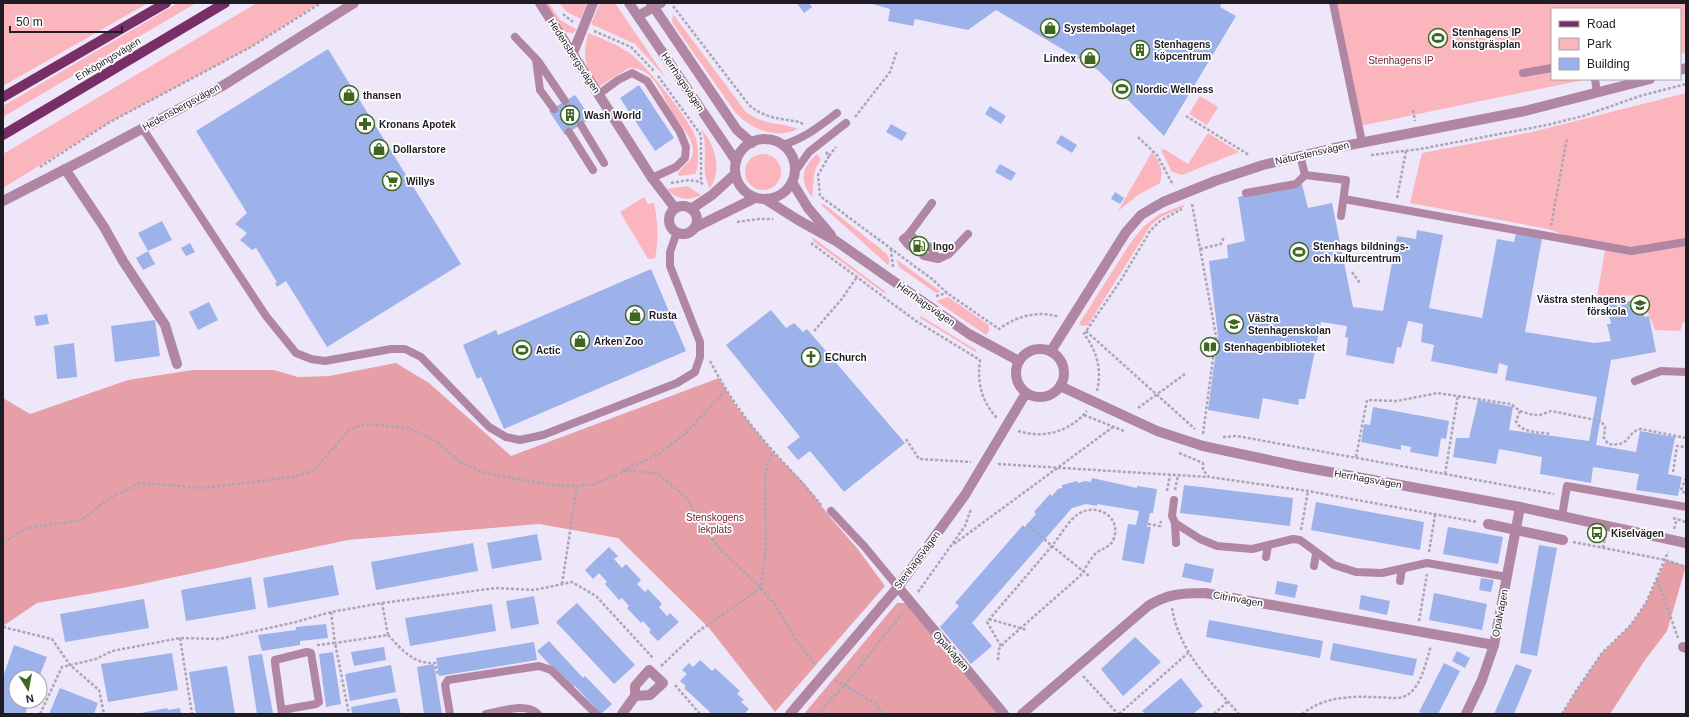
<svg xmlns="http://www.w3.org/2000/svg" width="1689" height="717" font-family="Arial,sans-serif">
<rect width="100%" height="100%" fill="#eee7fa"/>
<g fill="#fbb6bd">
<path d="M3,3H148L3,86Z"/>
<path d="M178,3H196L3,117V106Z"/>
<path d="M257,3H319L251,47L110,122L3,188V154Z"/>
<path d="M544,3H549L560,20L576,29L574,33L564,32Z"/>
<path d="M559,3H587L581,19L567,12Z"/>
<path d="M600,3H615L666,78L635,44L591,24Z"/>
<path d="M1331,3H1686V52L1680,54V9H1552V79H1588L1355,127Z"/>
<path d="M673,14L746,112C767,127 777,121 798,129C776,140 750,129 735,112L672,22Z"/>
<path d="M588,33C603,39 619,45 632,55C647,66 690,120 696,138C698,146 700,167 695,174L679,176L678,174C681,165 694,162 693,149C691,135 680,125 673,114C662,96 655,67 629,68L598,87C585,66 582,58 588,33Z"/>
<path d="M1686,93V323L1683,322L1680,331L1655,330L1641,295L1597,297L1605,250L1548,229L1410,203L1422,153L1532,132Z"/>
<path d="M1200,96L1218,107L1207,125L1189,114Z"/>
<path d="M701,129C715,144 723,171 710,188C699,171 710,147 701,129Z"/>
<path d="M1208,133L1239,152L1182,175L1172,172L1161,150L1164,149L1188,164Z"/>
<path d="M1152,152C1160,161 1164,171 1160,183L1138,195L1118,211Z"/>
<path d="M817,154L821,160C811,172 815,182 812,197C799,181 802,167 817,154Z"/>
<circle cx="763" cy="172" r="18"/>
<path d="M687,186L701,195C689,201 676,200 667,189Z"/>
<path d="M644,197L648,204L654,203C658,222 659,239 655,258L648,259L620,212Z"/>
<path d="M824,204L887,254L890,261L888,265L821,205Z"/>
<path d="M1183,205L1184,207L1161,217L1151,225L1088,325L1082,326L1079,324L1129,245L1142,228L1158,215Z"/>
<path d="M812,237L886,292L884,293L813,241Z"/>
<path d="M896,259L940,291L939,293H936L899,267Z"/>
<path d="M948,297L989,325V331L986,335L936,301Z"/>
<path d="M921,316L976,350V352L920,318Z"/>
</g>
<g fill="#e79fa7">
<path d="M396,363L429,383L511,456L719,378L736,406L773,452L805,484L830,517L857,548L885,586L775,712L709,628L618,538L539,524L348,540L128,587L37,603L3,626V398L30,414L128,380L193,370H274L298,377L329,376Z"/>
<path d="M1666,560L1686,566L1667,631L1645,660L1610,714H1562L1576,691L1602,653L1630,626L1646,603Z"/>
<path d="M897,603H910L1004,714H804Z"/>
</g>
<g fill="#9db1ea">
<path d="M797,3H809L812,7L804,13Z"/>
<path d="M869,3H1222L1220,7L1236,16L1164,136L1098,70L996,10L968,30L915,19L913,26L888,21L890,9Z"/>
<path d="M328,49L461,264L327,347L286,281L277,287L275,283L277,282L256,248L252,250L240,240L247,233L235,224L247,213L196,131Z"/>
<path d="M639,85L674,138L655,151L620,98Z"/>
<path d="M575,95L591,118L565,135L549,111Z"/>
<path d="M990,106L1006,116L1001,124L985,114Z"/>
<path d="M891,124L907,133L902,141L886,132Z"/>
<path d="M1061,135L1077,145L1072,153L1056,143Z"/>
<path d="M1000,164L1016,173L1011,181L995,172Z"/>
<path d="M1302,184L1308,208L1332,203L1353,307L1383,311L1397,236L1416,239L1417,230L1443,235L1429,308L1482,318L1497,239L1514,242L1516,233L1542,238L1525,332L1594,343L1611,341L1607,324H1611L1607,305L1641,299L1644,317L1649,316L1656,352L1611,360L1596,445L1636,452L1640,431L1675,437L1668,474L1682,477L1678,496L1636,490L1639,474L1593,467L1591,483L1540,474L1542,457L1499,449L1496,464L1453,457L1456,438H1469L1478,400L1513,407L1509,430L1589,441L1597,397L1505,380L1508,366L1499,363L1497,374L1431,361L1434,345L1421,342L1423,324L1408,321L1401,348L1397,347L1394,364L1346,355L1348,338L1345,337L1347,326L1321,322L1305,399H1299L1298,405L1263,398L1259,419L1208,410L1218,336L1209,261L1228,258L1227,245L1245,241L1238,197Z"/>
<path d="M1115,192L1124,198L1120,204L1111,199Z"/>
<path d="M162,221L172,240L148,251L138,233Z"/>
<path d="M915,234L932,244L922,259L906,249Z"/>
<path d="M190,243L195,252L186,256L181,248Z"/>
<path d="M148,251L155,264L143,270L136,258Z"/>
<path d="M651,269L686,351L504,429L481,377L477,379L463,345L496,330L498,335Z"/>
<path d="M209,302L218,320L198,330L189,312Z"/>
<path d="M771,310L786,328L794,323L803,332L807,329L905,443L844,492L810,451L798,460L787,447L800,437L726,345Z"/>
<path d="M47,314L49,324L36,326L34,316Z"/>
<path d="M155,320L160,356L115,362L111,326Z"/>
<path d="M74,343L77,377L57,379L54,346Z"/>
<path d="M1373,407L1449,421L1446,439L1441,438L1438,457L1410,452L1411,447L1401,445V450L1361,442L1364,424L1370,425Z"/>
<path d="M1092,478L1137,488V486L1157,489L1153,513H1150L1147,527H1151L1144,564L1122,560L1128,524L1136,525L1139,511L1097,504V506L1086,504L1072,508L972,623L992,646L971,664L940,627L959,606L955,603L1023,525L1025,527L1036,514L1034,512L1050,494L1052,496L1058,489L1062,488V485L1077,481L1078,483L1085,481L1091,482Z"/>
<path d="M1184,485L1293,498L1290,526L1180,513Z"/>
<path d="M1316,502L1424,522L1420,550L1311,530Z"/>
<path d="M1448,527L1503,537L1498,564L1443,554Z"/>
<path d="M537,534L542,560L492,569L487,543Z"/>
<path d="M473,543L478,571L376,590L371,562Z"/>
<path d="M1539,545L1557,548L1537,656L1520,653Z"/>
<path d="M609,547L618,556L614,559L622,568L626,564L641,580L637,584L645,592L648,589L662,604L659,607L667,616L670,613L679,622L658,641L649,632L651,630L643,621L641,623L627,608L629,606L622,598L619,600L605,584L607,582L599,573L593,579L585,570Z"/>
<path d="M1185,563L1214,569L1211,583L1182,577Z"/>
<path d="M333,565L339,595L268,608L263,578Z"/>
<path d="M251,577L256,609L186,621L181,590Z"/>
<path d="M1481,578L1494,580L1491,592L1479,590Z"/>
<path d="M1277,581L1298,585L1295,598L1275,594Z"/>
<path d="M1434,593L1487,604L1482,630L1429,620Z"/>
<path d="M1361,595L1390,601L1387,615L1359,609Z"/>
<path d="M534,596L539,624L511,629L506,601Z"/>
<path d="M144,599L149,628L65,642L60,614Z"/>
<path d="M577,603L635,665L614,684L556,622Z"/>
<path d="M492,604L496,631L410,646L405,618Z"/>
<path d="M1209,620L1323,641L1320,658L1206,637Z"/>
<path d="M326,624L328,638L300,641V645L262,651L258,635L296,630V627Z"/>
<path d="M1135,637L1161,662L1123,696L1101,669Z"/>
<path d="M549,641L583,678L585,676L612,704L601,714L575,686L571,688L537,651Z"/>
<path d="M534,642L537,660L439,676L436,658Z"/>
<path d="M1333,643L1417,659L1413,676L1330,660Z"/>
<path d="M14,645L47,657L39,677H16V701H30L25,714H3V677Z"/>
<path d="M384,647L386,660L354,666L351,652Z"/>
<path d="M1457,651L1470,658L1465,668L1452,661Z"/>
<path d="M333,652L341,704L326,707L319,654Z"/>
<path d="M172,653L178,690L108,702L101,664Z"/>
<path d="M262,654L273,713L257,714L248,656Z"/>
<path d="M700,660L712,671L715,668L740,691L737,694L744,700L741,702L749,709L744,714H712L684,688L686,686L680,681L687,674L682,670L689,663L693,667Z"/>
<path d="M1444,663L1460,671L1438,714H1423L1419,712Z"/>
<path d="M434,664L442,714H424L417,667Z"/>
<path d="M1516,664L1532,670L1514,714H1494Z"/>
<path d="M391,665L396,692L350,701L345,674Z"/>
<path d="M227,666L235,714H196L189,672Z"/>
<path d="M1181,678L1203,706L1193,714H1145L1142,711Z"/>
<path d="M60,688L98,703L94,714H49Z"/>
<path d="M397,698L401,714H352L351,707Z"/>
<path d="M167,708L168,710L180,708L181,714H136Z"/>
</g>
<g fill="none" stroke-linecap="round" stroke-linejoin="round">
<g stroke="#aba6b5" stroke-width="2.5" stroke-dasharray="3 2" stroke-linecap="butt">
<path d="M673,6L749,105C764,118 781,119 800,122L804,125"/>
<path d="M563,14L573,22"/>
<path d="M594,31L631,47L654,71"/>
<path d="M658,76L701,135V182L704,186"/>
<path d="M1413,110L1415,121"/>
<path d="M1186,116L1249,155"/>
<path d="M855,117L890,72L897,51"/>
<path d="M1138,137L1157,155L1173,185"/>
<path d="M826,152L829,156L818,175L820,196L932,279L947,293L999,329C1017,316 1038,310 1059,317"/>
<path d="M1371,155L1420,149L1547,125L1583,116L1640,96L1686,84"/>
<path d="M829,156L836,147"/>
<path d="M40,167L110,122L251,47L321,3"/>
<path d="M671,183L689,180L701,182"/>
<path d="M1397,198L1406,151"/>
<path d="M1192,204L1216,336L1203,434"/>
<path d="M737,222L758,219H773"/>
<path d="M1551,226L1567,138"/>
<path d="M811,243L916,321L980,360C977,382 981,401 997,418"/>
<path d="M891,249L893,267"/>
<path d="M1200,249L1221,244L1224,237"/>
<path d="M1352,272L1360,283"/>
<path d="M936,296L947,293"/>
<path d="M814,331L841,300L857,277"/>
<path d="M1086,331L1195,429"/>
<path d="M710,361C727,394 748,423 773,451C789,469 806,486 821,505"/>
<path d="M1097,391C1102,369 1097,351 1084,334L1121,280L1150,231L1160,221L1182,209"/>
<path d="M1138,408L1185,374"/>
<path d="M1520,411L1516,421C1520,433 1540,432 1551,434"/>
<path d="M1084,415L1124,431"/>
<path d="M1018,431C1044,439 1069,432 1087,411"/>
<path d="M1223,437L1237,436L1554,494"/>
<path d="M906,439L919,459L971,462"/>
<path d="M1179,453L1203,463V470L1209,477L1308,491L1477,522"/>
<path d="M1356,457L1367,400L1397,401L1437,393L1511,404L1520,411L1533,415H1540L1551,411L1601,421L1605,427L1604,438L1608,444C1633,447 1625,432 1641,429L1686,438"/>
<path d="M998,464L1208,477"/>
<path d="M622,471L659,454L686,433L726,390"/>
<path d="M1673,472L1677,446L1686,447"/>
<path d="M1445,474L1458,395"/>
<path d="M1686,478L1681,490L1686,494"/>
<path d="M1175,490L1178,475"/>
<path d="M1167,491L1170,475"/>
<path d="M1673,518L1686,522"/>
<path d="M1148,524L1160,526L1161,521"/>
<path d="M1674,529L1677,519"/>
<path d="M1301,530L1308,491"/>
<path d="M3,542L27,528L82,520L108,499L140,483L204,488L292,477L313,471L350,429L367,424L409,428L436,441L460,462L482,472L516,479L553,485L577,486L594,484L628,470L658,474L687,498L702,526L722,551L761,588L776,606L796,640L816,665"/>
<path d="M1573,542L1666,560L1686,567"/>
<path d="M954,544L1113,427"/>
<path d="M1603,548L1605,537"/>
<path d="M1429,552L1435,515"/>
<path d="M1657,579L1678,638"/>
<path d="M562,584L577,486"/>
<path d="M918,592L965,526L971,509"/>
<path d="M1172,608C1179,652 1211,682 1239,714"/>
<path d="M331,612L335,643L388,635L382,603"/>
<path d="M989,619L1027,630"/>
<path d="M1419,621L1427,574"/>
<path d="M3,627L52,639L70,665L99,690L104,714"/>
<path d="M388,635C402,650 413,664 435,663L438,676"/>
<path d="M180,638L192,714"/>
<path d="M317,645L335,643L349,714"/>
<path d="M1001,646L987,622L1052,546L1027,524"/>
<path d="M998,660L999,649L1006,641L1080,576C1085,569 1090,559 1096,553C1103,548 1111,547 1114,538C1121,517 1098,503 1080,513C1068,520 1061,535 1052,546L1089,576"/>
<path d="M661,666L696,633L761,588L766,545L765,474L768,463L773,452"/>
<path d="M1083,676L1118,714"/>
<path d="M835,680L875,703L882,714"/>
<path d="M675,685L700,714"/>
<path d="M40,714L62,667L96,659L112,651L180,638L219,639L296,622L331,612L382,603L496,588L534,590L572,582L596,596L653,658"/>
<path d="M817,714L845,685L903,612"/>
<path d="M1119,714L1188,653"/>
<path d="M1214,714L1228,701"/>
<path d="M1302,714C1330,692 1363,697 1397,698C1420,697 1425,664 1431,646"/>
<path d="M1562,714L1576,691L1602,653L1630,626L1646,603L1668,552"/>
</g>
<g stroke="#b086a3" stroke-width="8">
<path d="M1333,3L1362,142"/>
<path d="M515,37L536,59L540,90L554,109"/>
<path d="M538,61L565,101"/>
<path d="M1523,73L1552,68"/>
<path d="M1595,79L1597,93"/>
<path d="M599,94L618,80L632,73L647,81L680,132L686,147L685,158L676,167L652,178"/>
<path d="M581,125L604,163"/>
<path d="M143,129L266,316L296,353L311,359L325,361L391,349H405L421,357L489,427L506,437L520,440L543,435L677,383L695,372L700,357V342L670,266V252L677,232"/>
<path d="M569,132L593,170"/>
<path d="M782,145C804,139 820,126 837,113"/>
<path d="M1300,155L1305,175"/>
<path d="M794,173L809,152L846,123"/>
<path d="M1305,175L1346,180L1341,216"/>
<path d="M1246,193L1296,184L1305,175"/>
<path d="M1344,199L1631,251L1686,242"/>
<path d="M913,237L909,234L932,203"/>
<path d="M908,245L903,239L909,234"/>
<path d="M930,247L938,259L949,254L968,234"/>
<path d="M924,256L938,259"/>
<path d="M1635,381L1661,371L1686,372"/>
<path d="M1174,500L1172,516L1175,523L1200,539L1217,546L1252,549L1293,539L1300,540L1334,565L1356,572L1382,573L1427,563L1507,577"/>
<path d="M831,511L864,546L898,587"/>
<path d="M1562,516L1567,486L1686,507"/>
<path d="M1175,523L1176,543"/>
<path d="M1266,557L1268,546"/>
<path d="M1314,566L1316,554"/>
<path d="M1400,581L1402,569"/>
<path d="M282,710L316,704L319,702L311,653L307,652L275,660V663L282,714"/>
<path d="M450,714L445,685L448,680L539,666L551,670L596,714"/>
<path d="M486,714C502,711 526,702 538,714"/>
</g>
<g stroke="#b086a3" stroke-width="10">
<path d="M540,3L652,178L675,208"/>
<path d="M638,16L661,3"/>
<path d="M573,53L593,3"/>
<path d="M1680,70L1686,68"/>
<path d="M65,169L104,227L123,261L165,325L177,364"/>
<path d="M3,201L89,157L224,85L354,3"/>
<circle cx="683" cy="220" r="14"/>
<path d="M691,209L712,195L735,174"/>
<path d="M694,228L755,198"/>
<path d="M1051,351L1126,232L1141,215L1163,202L1215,181L1263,165L1334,148L1525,111L1650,79"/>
<path d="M1060,386L1157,431L1203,446L1297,466L1520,507L1686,543"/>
<path d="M1488,524L1563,540"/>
<path d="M898,587L1004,714"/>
<path d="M1683,647L1686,648"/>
<path d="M622,714L635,696V686L649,670L663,683L650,695L635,696"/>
<path d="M790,714L898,587L965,495L1026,393"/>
<path d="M1022,714L1148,606C1167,594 1182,593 1205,593L1494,645"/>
<path d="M1466,714L1482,680L1494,645L1520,507"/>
</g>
<g stroke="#b086a3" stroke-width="10">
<path d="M629,3L736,161"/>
<path d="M651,3L737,130L752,143"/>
<circle cx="765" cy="169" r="30"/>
<path d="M792,182L808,208L831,235"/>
<path d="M765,199L798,220L836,241L969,334L1019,361"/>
<circle cx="1040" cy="373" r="24"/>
</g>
<g stroke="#782f67" stroke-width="10">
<path d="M3,97L166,3"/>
<path d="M3,135L225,3"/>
</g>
</g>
<defs>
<g id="shop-ring" transform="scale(1)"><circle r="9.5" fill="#fff" stroke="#3f6721" stroke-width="1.5"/><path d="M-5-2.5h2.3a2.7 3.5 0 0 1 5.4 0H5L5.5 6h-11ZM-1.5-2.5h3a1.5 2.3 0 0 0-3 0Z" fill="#3f6721"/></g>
<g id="stadium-ring" transform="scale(1)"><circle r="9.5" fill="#fff" stroke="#3f6721" stroke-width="1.5"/><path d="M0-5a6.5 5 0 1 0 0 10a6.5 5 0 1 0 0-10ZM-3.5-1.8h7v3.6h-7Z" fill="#3f6721"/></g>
<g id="building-ring" transform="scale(1)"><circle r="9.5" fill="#fff" stroke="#3f6721" stroke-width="1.5"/><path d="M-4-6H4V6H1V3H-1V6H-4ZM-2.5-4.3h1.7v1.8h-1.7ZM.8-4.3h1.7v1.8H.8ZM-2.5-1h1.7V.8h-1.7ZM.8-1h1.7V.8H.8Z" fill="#3f6721"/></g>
<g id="pharmacy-ring" transform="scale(1)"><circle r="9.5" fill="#fff" stroke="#3f6721" stroke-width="1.5"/><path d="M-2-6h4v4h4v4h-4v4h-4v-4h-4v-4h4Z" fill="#3f6721"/></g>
<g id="supermarket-ring" transform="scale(1)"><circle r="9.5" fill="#fff" stroke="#3f6721" stroke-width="1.5"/><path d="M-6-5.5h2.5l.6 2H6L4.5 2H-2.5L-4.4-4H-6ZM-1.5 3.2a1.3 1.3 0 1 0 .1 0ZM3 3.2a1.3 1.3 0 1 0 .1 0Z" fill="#3f6721"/></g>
<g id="fuel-ring" transform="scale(1)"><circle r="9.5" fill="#fff" stroke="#3f6721" stroke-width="1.5"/><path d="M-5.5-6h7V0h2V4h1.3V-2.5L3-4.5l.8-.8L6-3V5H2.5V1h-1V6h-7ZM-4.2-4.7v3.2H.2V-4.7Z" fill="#3f6721"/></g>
<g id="school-ring" transform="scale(1)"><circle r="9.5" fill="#fff" stroke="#3f6721" stroke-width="1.5"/><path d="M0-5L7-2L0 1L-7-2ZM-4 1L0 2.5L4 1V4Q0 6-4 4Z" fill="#3f6721"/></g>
<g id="library-ring" transform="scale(1)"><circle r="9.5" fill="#fff" stroke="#3f6721" stroke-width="1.5"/><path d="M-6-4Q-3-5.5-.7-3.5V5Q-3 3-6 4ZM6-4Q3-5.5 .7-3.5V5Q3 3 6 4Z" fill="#3f6721"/></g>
<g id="church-ring" transform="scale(1)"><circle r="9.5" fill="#fff" stroke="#3f6721" stroke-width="1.5"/><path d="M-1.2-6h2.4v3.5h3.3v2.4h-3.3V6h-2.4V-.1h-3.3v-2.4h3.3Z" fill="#3f6721"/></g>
<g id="bus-ring" transform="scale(1)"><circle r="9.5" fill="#fff" stroke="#3f6721" stroke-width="1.5"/><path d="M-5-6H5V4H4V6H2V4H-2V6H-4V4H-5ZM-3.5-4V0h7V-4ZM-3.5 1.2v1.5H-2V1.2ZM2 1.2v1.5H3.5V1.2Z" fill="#3f6721"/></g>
</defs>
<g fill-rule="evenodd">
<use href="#shop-ring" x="1050" y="28"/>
<use href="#stadium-ring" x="1438" y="38"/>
<use href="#building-ring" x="1140" y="50"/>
<use href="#shop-ring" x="1090" y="58"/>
<use href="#stadium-ring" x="1122" y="89"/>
<use href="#shop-ring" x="349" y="95"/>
<use href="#building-ring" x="570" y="115"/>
<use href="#pharmacy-ring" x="365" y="124"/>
<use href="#shop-ring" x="379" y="149"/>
<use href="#supermarket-ring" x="392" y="181"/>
<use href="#fuel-ring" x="919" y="246"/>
<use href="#stadium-ring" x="1299" y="252"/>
<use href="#school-ring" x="1640" y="305"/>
<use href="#shop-ring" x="635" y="315"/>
<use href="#school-ring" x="1234" y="324"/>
<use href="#shop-ring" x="580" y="341"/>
<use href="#library-ring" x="1210" y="347"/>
<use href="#stadium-ring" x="522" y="350"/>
<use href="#church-ring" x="811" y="357"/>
<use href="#bus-ring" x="1597" y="533"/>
</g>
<g text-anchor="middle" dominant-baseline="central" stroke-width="3.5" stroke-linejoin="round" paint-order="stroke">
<g font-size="10" font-weight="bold" fill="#1f1c23" stroke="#fff" text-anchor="start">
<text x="1064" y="28">Systembolaget</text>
<text x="1452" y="32">Stenhagens IP<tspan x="1452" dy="12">konstgräsplan</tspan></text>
<text x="1154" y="44">Stenhagens<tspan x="1154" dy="12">köpcentrum</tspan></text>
<text x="1076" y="58" text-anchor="end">Lindex</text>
<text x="1136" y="89">Nordic Wellness</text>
<text x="363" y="95">thansen</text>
<text x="584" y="115">Wash World</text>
<text x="379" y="124">Kronans Apotek</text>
<text x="393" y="149">Dollarstore</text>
<text x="406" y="181">Willys</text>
<text x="933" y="246">Ingo</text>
<text x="1313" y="246">Stenhags bildnings-<tspan x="1313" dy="12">och kulturcentrum</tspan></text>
<text x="1626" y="299" text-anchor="end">Västra stenhagens<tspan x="1626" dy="12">förskola</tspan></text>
<text x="649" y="315">Rusta</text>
<text x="1248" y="318">Västra<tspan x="1248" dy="12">Stenhagenskolan</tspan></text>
<text x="594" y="341">Arken Zoo</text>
<text x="1224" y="347">Stenhagenbiblioteket</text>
<text x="536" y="350">Actic</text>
<text x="825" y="357">EChurch</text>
<text x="1611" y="533">Kiselvägen</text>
</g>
<g font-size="10" fill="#1f1c23" stroke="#fff">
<text transform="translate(574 56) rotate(57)">Hedensbergsvägen</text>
<text transform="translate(108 59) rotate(-31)">Enköpingsvägen</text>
<text transform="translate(683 82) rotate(56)">Herrhagsvägen</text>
<text transform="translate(181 107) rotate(-29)">Hedensbergsvägen</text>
<text transform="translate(1312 153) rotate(-13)">Naturstensvägen</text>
<text transform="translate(926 304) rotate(35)">Herrhagsvägen</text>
<text transform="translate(1368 479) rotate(10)">Herrhagsvägen</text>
<text transform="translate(917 560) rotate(-53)">Stenhagsvägen</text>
<text transform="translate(1238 599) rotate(10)">Citrinvägen</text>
<text transform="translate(1500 613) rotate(-79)">Opalvägen</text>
<text transform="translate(951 651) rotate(49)">Opalvägen</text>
</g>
<g font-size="10" fill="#701d2f" stroke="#fff">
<text x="1401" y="60">Stenhagens IP</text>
<text x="715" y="517">Stenskogens<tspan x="715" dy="12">lekplats</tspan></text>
</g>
</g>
<rect width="1689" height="717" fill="none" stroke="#1f1c23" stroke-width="8"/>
<rect x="1551" y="8" width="130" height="72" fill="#ffffff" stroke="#a5a4a7"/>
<rect x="1559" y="21" width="20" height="6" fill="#782f67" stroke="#a5a4a7"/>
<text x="1587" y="28" font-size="12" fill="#1f1c23">Road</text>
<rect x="1559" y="38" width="20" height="12" fill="#fbb6bd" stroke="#a5a4a7"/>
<text x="1587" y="48" font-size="12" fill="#1f1c23">Park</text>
<rect x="1559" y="58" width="20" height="12" fill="#9db1ea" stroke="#a5a4a7"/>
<text x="1587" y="68" font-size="12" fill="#1f1c23">Building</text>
<g transform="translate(28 689) rotate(169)"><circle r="19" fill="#ffffff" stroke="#a5a4a7"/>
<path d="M0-3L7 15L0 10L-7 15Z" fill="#3f6721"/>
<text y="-6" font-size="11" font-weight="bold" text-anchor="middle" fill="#1f1c23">N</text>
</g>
<path d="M10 26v6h112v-6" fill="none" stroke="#1f1c23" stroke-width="2"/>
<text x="16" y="26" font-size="12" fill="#1f1c23" stroke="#ffffff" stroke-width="3" paint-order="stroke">50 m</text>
</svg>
